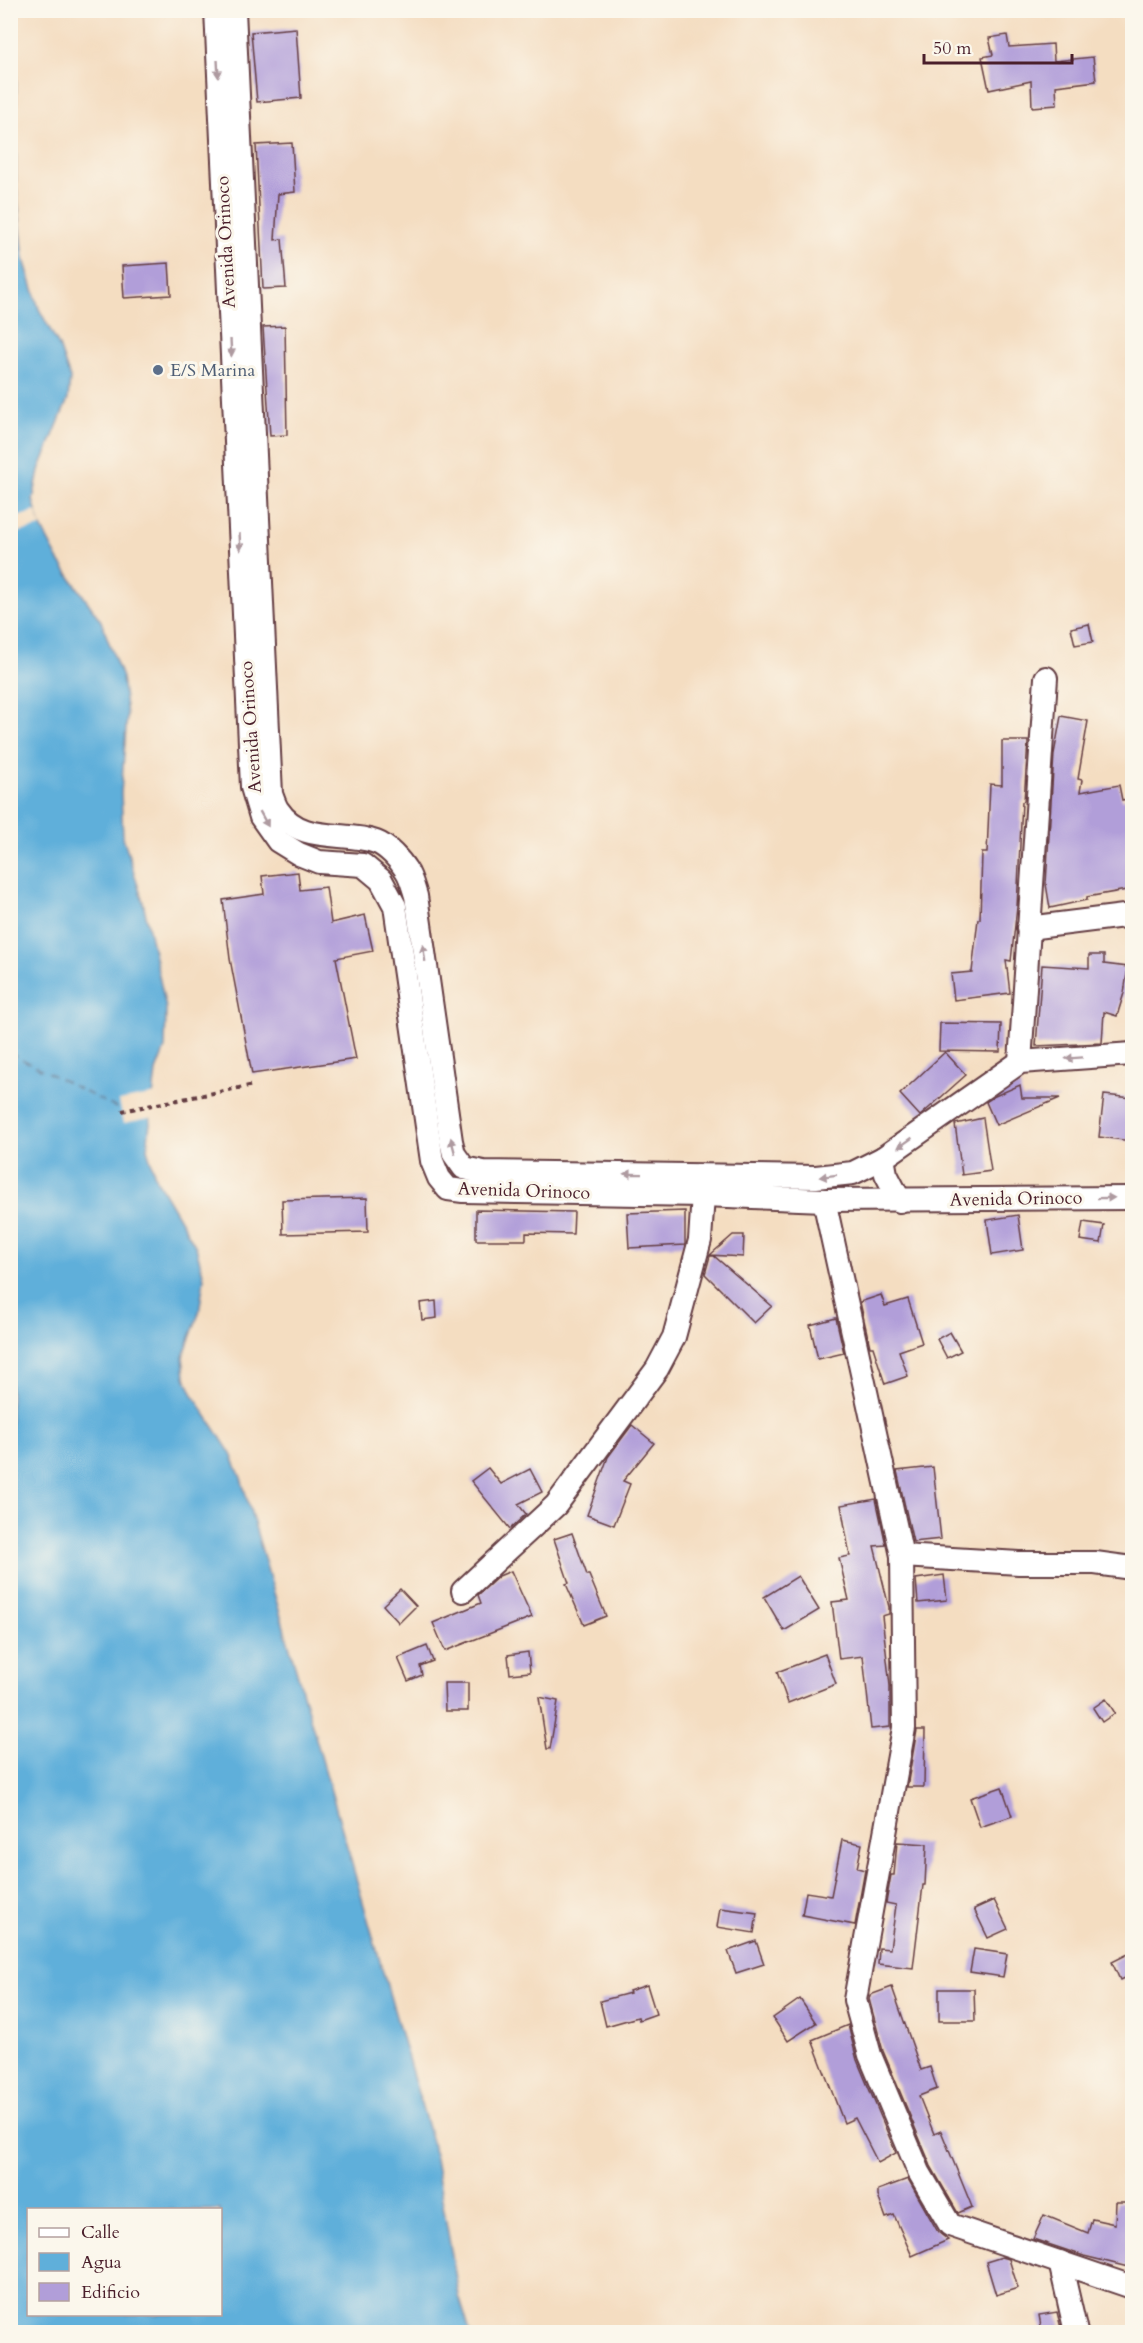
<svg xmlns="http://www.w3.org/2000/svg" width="1143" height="2343" font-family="Cardo,serif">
<rect width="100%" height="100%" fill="#fbf7ec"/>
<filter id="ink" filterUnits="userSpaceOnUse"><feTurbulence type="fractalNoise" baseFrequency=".0167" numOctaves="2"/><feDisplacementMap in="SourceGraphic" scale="12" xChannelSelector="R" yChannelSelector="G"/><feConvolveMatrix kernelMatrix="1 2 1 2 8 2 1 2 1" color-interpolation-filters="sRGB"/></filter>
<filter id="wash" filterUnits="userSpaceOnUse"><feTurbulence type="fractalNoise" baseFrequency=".008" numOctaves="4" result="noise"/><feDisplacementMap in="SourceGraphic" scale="24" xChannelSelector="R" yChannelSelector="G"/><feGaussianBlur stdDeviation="1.35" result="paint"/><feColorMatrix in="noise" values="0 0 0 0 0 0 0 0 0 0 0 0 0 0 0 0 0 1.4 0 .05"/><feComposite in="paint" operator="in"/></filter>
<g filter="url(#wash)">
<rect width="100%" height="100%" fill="#f4ddc1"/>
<path fill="#5fafda" stroke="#546782" stroke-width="1.5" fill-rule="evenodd" d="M16,10V183L24,259L39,309L59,346L70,378L68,399L39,470L33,500L41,527L59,561L101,621L122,678L127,715L121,793L123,837L143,902L166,1008L165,1048L156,1071L147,1149L156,1179L196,1247L204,1278L199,1313L183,1357L185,1377L192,1393L231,1454L241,1478L432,2142L459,2296L470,2332H11L10,11ZM28,2210H220V2314H28Z"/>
<g fill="#f4ddc1">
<path d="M36,511L41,527L11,534V519Z"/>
<path d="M156,1094L154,1117L124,1123L119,1101Z"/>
</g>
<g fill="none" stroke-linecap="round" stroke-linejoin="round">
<path stroke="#515168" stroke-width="1.5" stroke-dasharray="8 6" stroke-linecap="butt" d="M10,1053L122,1111"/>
</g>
<g id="blocks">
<g fill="#b19ed9">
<path d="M296,28L301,98L257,102L251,32Z"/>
<path d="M1007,35L1009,47L1053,44L1054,61L1093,57L1096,81L1056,86L1057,105L1032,107L1031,81L989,90L982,57L993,55L989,38Z"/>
<path d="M292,143L295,192L278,194L275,240L282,239L286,288L263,289L256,145Z"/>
<path d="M169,263L171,295L124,298L122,266Z"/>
<path d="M285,326L287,435L270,436L263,327Z"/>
<path d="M1089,624L1093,642L1075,645L1071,628Z"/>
<path d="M1061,716L1088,721L1078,779L1082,780L1080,792L1119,785L1122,800L1132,798V889L1087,897V900L1050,908L1046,884L1054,754Z"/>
<path d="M1002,741H1028L1024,801L1022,802L1017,907L1011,961L1006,960L1010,993L954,1000L951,974L972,972L978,919H980L982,853H987L990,784L1002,785Z"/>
<path d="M298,872L300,890L326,887L331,923L365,915L373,951L336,958L356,1059L252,1074L230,959L223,900L264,894L262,876Z"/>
<path d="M1089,955H1104V964L1128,967L1124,993L1117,1016L1104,1012L1102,1043L1036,1046L1042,965L1089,968Z"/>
<path d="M940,1023L1001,1024L1000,1052L939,1051Z"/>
<path d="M945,1052L966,1075L920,1116L900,1094Z"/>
<path d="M1020,1085L1022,1098H1060L996,1125L986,1102L995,1096Z"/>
<path d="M1104,1095L1132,1098V1141L1099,1137Z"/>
<path d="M983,1118L991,1171L962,1175L955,1124Z"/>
<path d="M367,1198L368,1232L283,1234L282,1200Z"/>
<path d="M476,1210L574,1212L573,1234L526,1233V1240H476Z"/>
<path d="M685,1211V1245L629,1248L627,1213Z"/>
<path d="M1018,1215L1023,1250L992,1255L987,1220Z"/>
<path d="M1083,1222L1104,1225L1101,1243L1080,1240Z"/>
<path d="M733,1235H744L743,1257L710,1255Z"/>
<path d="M710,1256H714L772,1306L754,1323L705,1274Z"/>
<path d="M881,1295L885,1306L908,1299L922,1343L899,1351L908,1376L885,1384L873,1347H870L860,1302Z"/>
<path d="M436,1301L437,1318L422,1320L420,1303Z"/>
<path d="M836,1318L844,1353L818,1359L810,1325Z"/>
<path d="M950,1332L961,1351L947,1358L937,1339Z"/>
<path d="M632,1425L654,1443L623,1481L630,1484L614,1525L587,1515L608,1457Z"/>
<path d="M933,1467L941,1539L913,1542L897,1471Z"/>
<path d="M488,1468L501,1484L530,1469L542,1492L518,1504L526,1514L510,1529L471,1481Z"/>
<path d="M876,1499L886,1545L874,1546L889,1607V1614L882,1616L890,1686V1727L871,1729L863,1656L839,1659L832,1602L849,1600L839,1558L850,1556L841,1505Z"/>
<path d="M572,1533L587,1575H589L606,1616L584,1625L566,1584L569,1583L554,1539Z"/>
<path d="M511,1571L532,1617L445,1651L433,1623L481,1603L478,1595L499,1576Z"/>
<path d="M944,1575L947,1600L918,1603L916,1579Z"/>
<path d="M798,1576L819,1610L784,1631L764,1597Z"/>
<path d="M400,1589L416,1606L399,1623L383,1605Z"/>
<path d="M427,1646L433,1661L420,1666L422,1675L408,1681L398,1658Z"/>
<path d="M528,1652L530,1672L510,1674L508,1655Z"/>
<path d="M825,1654L836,1684L788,1703L777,1672Z"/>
<path d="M444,1683H468V1711H445Z"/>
<path d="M539,1697L558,1701L550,1749H547Z"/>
<path d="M1106,1699L1115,1713L1102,1722L1093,1708Z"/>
<path d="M917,1730H925L924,1787H907Z"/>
<path d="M1002,1787L1012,1816L980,1827L970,1798Z"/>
<path d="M842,1840L862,1844L857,1868L865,1870L855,1925L802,1915L806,1892L831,1896Z"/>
<path d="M897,1842L927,1844L925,1885H923L913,1968L878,1964L879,1948L890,1949L896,1905L886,1903L891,1875H894Z"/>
<path d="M994,1900L1008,1929L988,1938L974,1909Z"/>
<path d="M720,1908L757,1913L754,1933L717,1927Z"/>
<path d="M756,1941L764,1964L736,1973L728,1951Z"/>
<path d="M974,1949L1007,1954L1003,1977L970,1972Z"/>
<path d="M1132,1952V1974L1120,1980L1112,1962Z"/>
<path d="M647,1985L656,2014L639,2020L638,2017L606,2026L600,2001L630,1993L629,1991Z"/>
<path d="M892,1987L921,2070L930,2067L937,2089L919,2096L934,2134L941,2131L972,2207L958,2213L931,2166L883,2051L869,1999L870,1995Z"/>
<path d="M939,1989H974L975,2021H939Z"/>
<path d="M800,1999L816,2023L788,2041L773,2018Z"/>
<path d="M848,2025L857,2060L896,2153L878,2163L855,2118L844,2123L812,2040Z"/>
<path d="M908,2179L938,2232L948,2240L912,2256L894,2215L886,2218L878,2196V2190Z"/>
<path d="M1116,2202H1132V2268L1084,2256L1033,2239L1044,2215L1088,2233L1092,2219L1115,2224Z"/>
<path d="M1002,2257L1009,2259L1018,2288L996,2295L986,2262Z"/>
<path d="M1057,2312L1062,2332H1042L1039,2315Z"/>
</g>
</g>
</g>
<g filter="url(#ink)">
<use href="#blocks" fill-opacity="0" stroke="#643c42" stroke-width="1.5"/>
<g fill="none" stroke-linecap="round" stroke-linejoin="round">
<g stroke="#643c42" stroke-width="26">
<g id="minor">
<path d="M216,10L252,787L261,817L278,841L299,854L319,862L363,865L381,880L395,906L432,1161L439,1178L448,1189L463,1191L703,1195L824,1200L1132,1198"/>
<path d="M234,10L271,794C273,799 275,806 278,810C301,845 344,830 376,842C387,846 400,860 406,870C411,877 413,887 416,896L451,1141L454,1154L464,1168L483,1172L816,1177L853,1173L883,1158"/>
<path d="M1028,928L1132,915"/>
<path d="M1020,1062L1046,678"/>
<path d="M824,1200L902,1556L904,1728L855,2000L870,2055L919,2172L950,2225L1132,2287"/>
<path d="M900,1201L886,1174L883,1158L1020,1062L1132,1054"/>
<path d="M902,1556L1019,1563H1095L1132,1568"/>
<path d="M463,1591L556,1505L657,1369L674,1337L700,1240L703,1195"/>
<path d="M1060,2262L1076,2332"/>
</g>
</g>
<path stroke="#643c42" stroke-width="4" stroke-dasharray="4.5 4.5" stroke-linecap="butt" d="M122,1111L254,1085"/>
<use href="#minor" stroke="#fff" stroke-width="22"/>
</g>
<defs><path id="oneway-solid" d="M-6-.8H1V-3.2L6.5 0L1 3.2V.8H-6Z" transform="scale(1.5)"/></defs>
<g fill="#ae9aa0">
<use href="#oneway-solid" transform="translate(218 69) rotate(87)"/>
<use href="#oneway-solid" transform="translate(231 348) rotate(87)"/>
<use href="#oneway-solid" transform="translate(240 542) rotate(87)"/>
<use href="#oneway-solid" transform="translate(264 819) rotate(61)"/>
<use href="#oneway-solid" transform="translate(424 953) rotate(-98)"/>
<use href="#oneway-solid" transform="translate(1074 1058) rotate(176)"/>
<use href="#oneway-solid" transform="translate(905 1143) rotate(145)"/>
<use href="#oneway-solid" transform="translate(453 1146) rotate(-105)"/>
<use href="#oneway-solid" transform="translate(633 1174) rotate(-179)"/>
<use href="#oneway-solid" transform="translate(828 1176) rotate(173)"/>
<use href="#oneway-solid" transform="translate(1106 1198) rotate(-1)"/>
</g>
</g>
<circle fill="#5c6f8a" stroke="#fbf7ec" stroke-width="2" cx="158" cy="370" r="6"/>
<g text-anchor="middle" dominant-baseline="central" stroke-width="6" stroke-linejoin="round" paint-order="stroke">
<g font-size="18" fill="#4a1f2b" stroke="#fbf7ec">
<text transform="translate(226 242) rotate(-93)">Avenida Orinoco</text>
<text transform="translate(251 727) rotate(-94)">Avenida Orinoco</text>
<text transform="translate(524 1191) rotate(2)">Avenida Orinoco</text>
<text transform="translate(1016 1199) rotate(-1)">Avenida Orinoco</text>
</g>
<g font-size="18" fill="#4e5e75" stroke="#fbf7ec" text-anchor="start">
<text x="170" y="370">E/S Marina</text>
</g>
</g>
<rect width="1143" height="2343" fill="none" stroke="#fbf7ec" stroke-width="36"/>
<rect x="27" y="2208" width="195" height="108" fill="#fbf7ec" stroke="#b4a19f" stroke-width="1.5"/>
<rect x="39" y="2228" width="30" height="9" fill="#ffffff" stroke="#b4a19f" stroke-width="1.5"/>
<text x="81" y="2238" font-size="18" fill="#4a1f2b">Calle</text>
<rect x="39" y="2253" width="30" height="18" fill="#5fafda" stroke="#b4a19f" stroke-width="1.5"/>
<text x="81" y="2268" font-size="18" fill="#4a1f2b">Agua</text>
<rect x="39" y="2283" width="30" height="18" fill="#b19ed9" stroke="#b4a19f" stroke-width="1.5"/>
<text x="81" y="2298" font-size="18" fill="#4a1f2b">Edificio</text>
<path d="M924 54v9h148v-9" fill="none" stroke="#4a1f2b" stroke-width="3"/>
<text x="933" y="54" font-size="18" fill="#4a1f2b" stroke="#fbf7ec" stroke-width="4.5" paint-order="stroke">50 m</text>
</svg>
